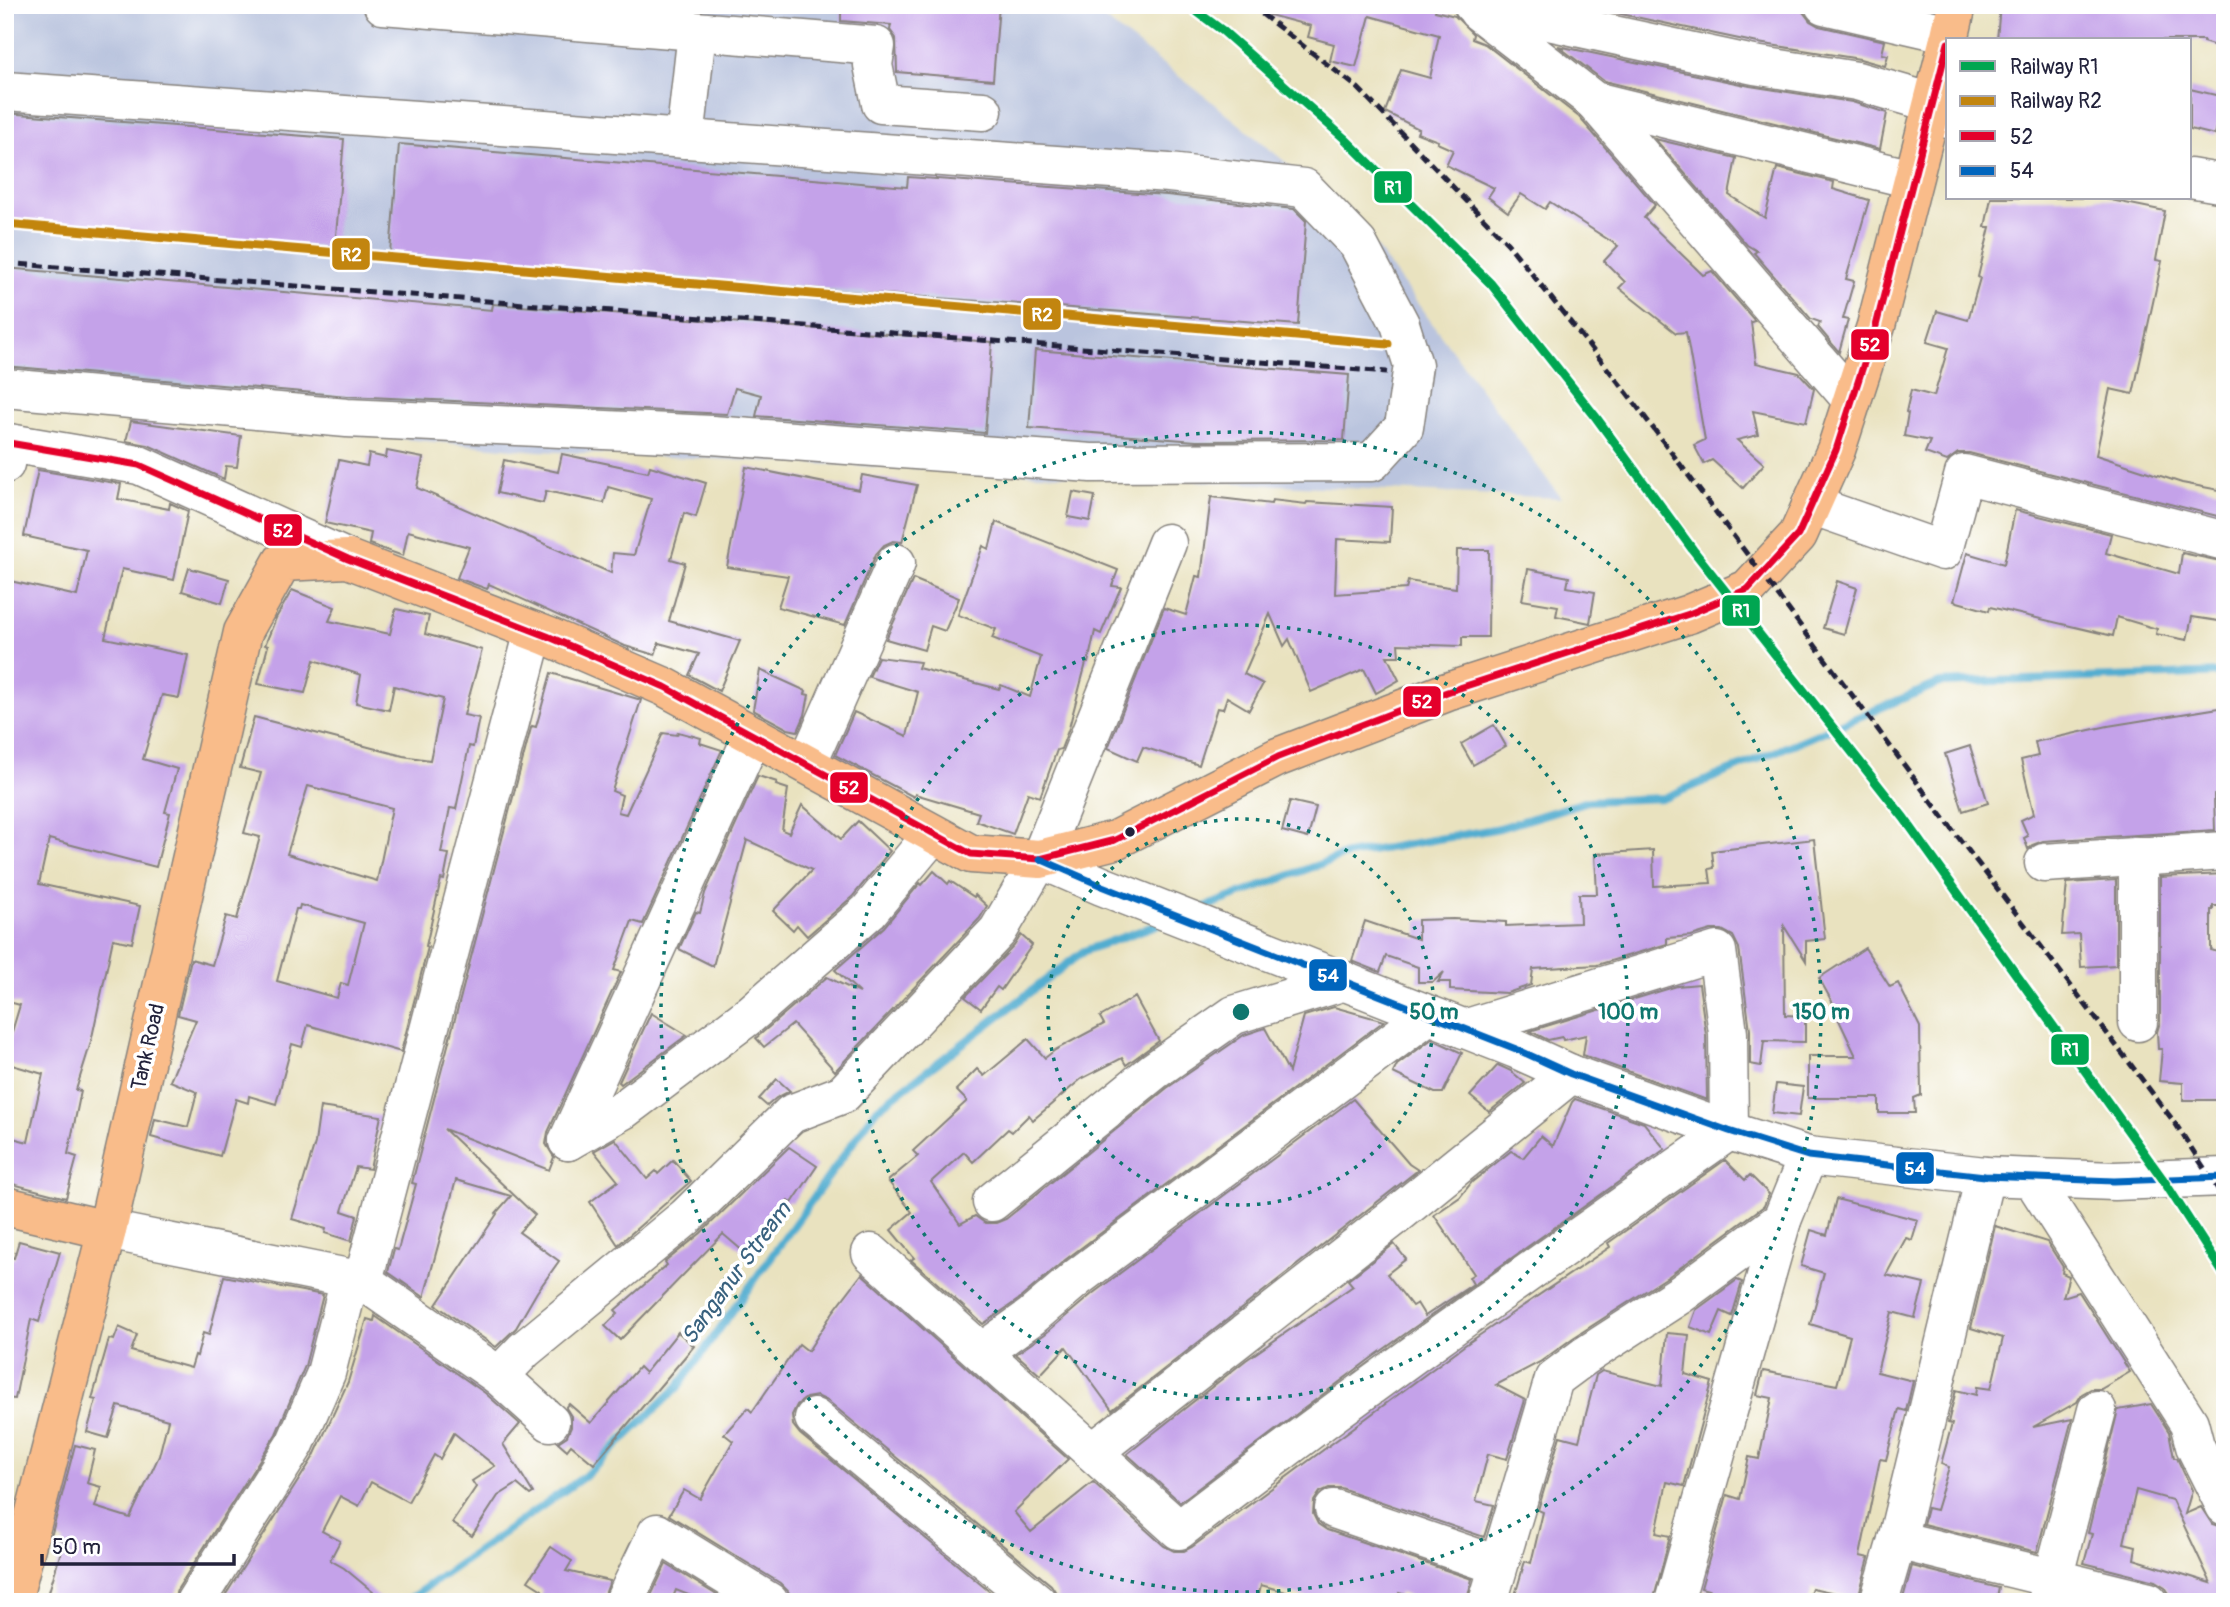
<svg xmlns="http://www.w3.org/2000/svg" width="2230" height="1607" font-family="Pangolin,sans-serif">
<rect width="100%" height="100%" fill="#fff"/>
<filter id="ink" filterUnits="userSpaceOnUse"><feTurbulence type="fractalNoise" baseFrequency=".0143" numOctaves="2"/><feDisplacementMap in="SourceGraphic" scale="14" xChannelSelector="R" yChannelSelector="G"/><feConvolveMatrix kernelMatrix="1 2 1 2 8 2 1 2 1" color-interpolation-filters="sRGB"/></filter>
<filter id="wash" filterUnits="userSpaceOnUse"><feTurbulence type="fractalNoise" baseFrequency=".00686" numOctaves="4" result="noise"/><feDisplacementMap in="SourceGraphic" scale="28" xChannelSelector="R" yChannelSelector="G"/><feGaussianBlur stdDeviation="1.57" result="paint"/><feColorMatrix in="noise" values="0 0 0 0 0 0 0 0 0 0 0 0 0 0 0 0 0 1.4 0 .05"/><feComposite in="paint" operator="in"/></filter>
<g filter="url(#wash)">
<rect width="100%" height="100%" fill="#e9e2bf"/>
<path fill="#bac4de" d="M5,5H1086L1211,101L1356,220L1561,498L538,451L5,403Z"/>
<g fill="none" stroke-linecap="round" stroke-linejoin="round">
<g stroke="#53add0" stroke-width="8">
<path d="M1197,910L1342,856L1500,828L1588,801L1664,798L1940,683L2225,673"/>
<path d="M405,1602L585,1476L678,1387L877,1109L1084,951L1162,923"/>
</g>
</g>
<g id="blocks">
<g fill="#c4a2e9" fill-rule="evenodd">
<path d="M841,5H999L993,80L897,72L896,38L890,30L891,25L841,21Z"/>
<path d="M1258,5H1325L1354,11L1355,5H1437L1435,11L1455,16L1473,34L1472,39L1485,44L1579,117L1655,205L1644,218L1703,275L1712,271L1755,321L1751,322L1756,363L1799,373L1814,389L1806,422L1753,411L1758,435L1737,440L1764,464L1743,488L1712,460L1704,464L1694,445L1705,440L1686,332L1676,333L1619,288L1625,282L1604,261L1618,246L1550,202L1545,209L1521,194L1508,212L1488,197L1494,188L1446,165L1453,150L1437,143L1438,141L1417,133L1419,129L1385,112L1401,70L1430,78L1439,35L1370,16L1356,67L1330,61L1334,44L1308,37L1311,26L1258,12Z"/>
<path d="M1579,5H1803V12L1810,21L1819,26L1885,41L1882,54L1888,55L1885,66L1860,59L1758,43Z"/>
<path d="M2000,5H2225V49L2203,42V40H1997Z"/>
<path d="M1558,46L1750,86L1852,102L1887,113L1880,149L1604,81Z"/>
<path d="M2190,89L2224,97L2215,135L2190,129Z"/>
<path d="M5,113L344,139L335,248L5,220Z"/>
<path d="M1655,139L1736,158L1729,195L1765,218L1777,168L1834,182L1833,189L1869,200L1846,279L1854,281L1843,319L1848,320L1839,352L1818,327L1820,322L1811,319L1754,253L1757,251L1747,245Z"/>
<path d="M399,144L907,187L908,177L1167,195L1294,209L1306,221L1298,325L872,293L390,253Z"/>
<path d="M1991,198H2101L2165,211L2156,260L2162,261L2133,394L2110,389L2096,455L2182,483L2225,491V518L1969,453H1958L1947,461L1925,453L1930,441L1904,436L1908,413L1906,412L1911,390L1934,396L1948,348L1927,342L1937,311L1968,320L1980,278L1978,277L1990,227H1985Z"/>
<path d="M5,268L492,310L493,304L992,342L985,433L756,416L761,395L735,388L727,414L348,396L5,366Z"/>
<path d="M1035,350L1349,375L1344,440L1196,441L1029,428Z"/>
<path d="M131,421L241,436L237,467L226,466L224,479L148,445L126,441Z"/>
<path d="M387,451L423,458L417,488L611,573L613,553L634,555L651,499L608,487L604,503L546,491L543,503L497,493L504,460L558,472L562,454L648,472L650,466L706,483L696,517L684,513L671,559L685,563L669,621L740,641L719,691L689,675L699,654L659,643L655,655L625,646L489,584L487,589L457,578L469,547L408,531L403,556L369,544L371,533L325,523L339,460L367,466L369,454L386,458Z"/>
<path d="M746,467L859,490L862,475L917,485L902,542L893,541L884,545L876,554L845,625L778,607L788,576L727,567Z"/>
<path d="M38,470L121,484L118,499L169,509L170,503L188,511L174,580L122,569L105,638L188,655L179,698L162,695L143,759L177,769L165,812L170,813L156,867L49,839L39,884L140,906L132,943L113,939L91,1042L76,1090L81,1091L68,1154L77,1157L66,1198L5,1182V1136L28,1142L43,1074L5,1063V1055L20,1005L5,1001V602L10,581L77,596L87,550L24,536Z"/>
<path d="M1073,492L1095,496L1090,521L1068,517Z"/>
<path d="M1211,497L1271,504L1272,500L1306,504L1307,502L1392,507L1390,542L1337,539L1335,594L1406,589L1408,581L1456,588L1457,550H1489L1488,637H1462V646L1398,644L1399,656H1387L1399,680L1376,693L1364,669L1311,692L1289,639L1284,646L1270,614L1244,674L1263,684L1249,710L1227,697L1223,709L1217,708L1199,765L1143,747L1137,761L1108,748L1164,608L1186,615L1196,576L1201,577Z"/>
<path d="M2015,510L2111,534L2106,553L2179,574L2182,553L2225,562V590L2219,621L2192,617L2187,640L2156,634L2157,629L2117,617L2113,636L1990,607L1989,611L1954,601L1967,553L2004,564Z"/>
<path d="M996,522L1118,570L1112,586L1121,587L1101,634L1095,631L1088,663H1086L1069,728L1061,749L1057,750L1040,797L1028,793L1013,834L976,821L979,813L915,794L914,797L835,755L854,712L907,736L918,692L869,677L878,657L920,662L918,668L999,689L1001,685L1030,697L1041,657L992,638L996,629L958,615L983,546L989,549Z"/>
<path d="M189,568L229,579L222,603L182,591Z"/>
<path d="M1528,569L1569,577L1567,587L1595,592L1590,623L1556,616L1558,606L1522,600Z"/>
<path d="M913,579L959,598L945,631L931,626L924,650L886,639Z"/>
<path d="M1837,581L1857,588L1844,634L1823,628Z"/>
<path d="M292,590L335,607L329,621L390,634L396,609L429,616L425,634L482,650L464,715L479,718L473,747L469,746L456,809L450,808L441,853L449,854L444,880L441,879L426,946L428,947L401,1052L308,1025L302,1047L292,1044L276,1104L249,1096L248,1103L236,1099L220,1156L151,1137L155,1119L188,1127L197,1092L170,1081L196,1020L178,1015L191,959L212,965L226,916L237,919L260,837L244,833L261,773L240,768L254,717L403,756L430,760L443,699L394,686L389,710L356,703L361,675L314,660L305,693L258,684L268,646L265,645L276,618ZM308,786L392,808L377,881L287,854ZM300,905L364,923L348,985L341,983L337,998L277,981L296,909H299Z"/>
<path d="M760,670L806,691L805,694L809,695L805,715L798,731L788,729L753,710Z"/>
<path d="M551,673L641,700L612,791L622,795L618,812L626,814L663,733L677,735L678,732L701,738L700,743L722,750L643,924L632,921L614,970L621,972L548,1132L546,1144L554,1157L549,1170L444,1129L535,1215L519,1232L559,1261L537,1292L516,1328L496,1347L436,1305L497,1214L496,1213L511,1196L456,1180L424,1297L388,1272L394,1249L398,1250L416,1184L412,1183L531,728L532,726L536,727Z"/>
<path d="M2225,707V793L2214,795L2215,830L2043,841L2032,845L2028,849L2024,838L2028,836L2021,820L2034,814L2021,760L2038,756L2035,742L2108,726Z"/>
<path d="M1494,725L1506,746L1473,765L1461,744Z"/>
<path d="M1970,746L1988,803L1963,811L1945,754Z"/>
<path d="M758,776L777,782L776,785L788,789L782,830L789,833L802,805L841,839L858,821L890,851L853,896L807,936L797,925L793,930L773,911L812,870L747,840L713,966L679,949L696,912L700,913L705,893Z"/>
<path d="M1290,801L1316,807L1308,838L1282,831Z"/>
<path d="M1814,839L1825,939L1806,941V961L1784,926L1785,1015L1805,1016V1042L1764,1041L1761,1066L1750,1064V1030L1739,948L1733,936L1722,930H1711L1691,936L1667,938V944L1597,965L1533,969L1531,985L1507,993L1450,990V982H1438L1444,972L1433,982H1418V967L1386,956L1380,972L1352,961L1365,921L1418,939V920L1453,919L1506,922V926L1580,923L1579,894H1597L1595,854L1653,850L1654,886L1711,883L1709,869L1714,868L1712,851Z"/>
<path d="M934,871L948,884L950,881L974,897L975,895L987,906L980,918L835,1071L793,1024L764,1047L756,1038L827,977L860,993L835,970L884,927L920,883L922,885Z"/>
<path d="M2225,874V906H2213V910H2211V950L2225,954V1100H2183V1083L2159,1081L2162,1049H2158L2157,1032L2160,1022V877Z"/>
<path d="M2116,880V965L2081,967L2079,934L2062,935L2067,883Z"/>
<path d="M1021,935L1032,945L1001,990L997,987L981,1009L965,997L1014,946Z"/>
<path d="M1865,948L1890,987L1898,983L1920,1027L1921,1095L1914,1098L1915,1113H1879V1098H1808V1056H1856L1837,1016H1840L1819,978Z"/>
<path d="M1699,984L1706,1035L1707,1100L1583,1055L1586,1035L1563,1040L1562,1037L1548,1040L1530,1031L1677,986Z"/>
<path d="M1135,997L1159,1041L1126,1065L1122,1058L1081,1079L1033,1120L1029,1115L1012,1132L1008,1129L973,1162L964,1152L931,1182L960,1224L975,1216L985,1223H996L1006,1219L1167,1088L1244,1035L1265,1028L1289,1072L1304,1016L1334,1007L1384,1021L1065,1260L1018,1300L983,1324L911,1260L914,1258L891,1230L912,1212L888,1181L918,1156L913,1151L967,1101L956,1090L977,1069L984,1076L1028,1039L1045,1058L1055,1050L1104,1024L1100,1017Z"/>
<path d="M651,1013L687,1035L621,1084L619,1082Z"/>
<path d="M1432,1039L1462,1053L1443,1093H1435L1393,1073L1397,1065Z"/>
<path d="M1498,1065L1511,1071L1525,1083L1489,1112L1470,1096Z"/>
<path d="M777,1079L790,1091L776,1098L767,1106L759,1099Z"/>
<path d="M1776,1084L1803,1087L1799,1116L1772,1113Z"/>
<path d="M1353,1099L1409,1164L1418,1170L1112,1410L1066,1347L1040,1375L1016,1354L1045,1334L1092,1294Z"/>
<path d="M1575,1099L1644,1123L1665,1149L1370,1359L1180,1502L1127,1454L1246,1360L1353,1286L1348,1280L1394,1244L1406,1259L1387,1274L1412,1306L1417,1303L1425,1316L1473,1284L1469,1277L1474,1274L1434,1215L1460,1197L1472,1182L1511,1151L1523,1158L1541,1136L1553,1146L1572,1102Z"/>
<path d="M320,1107L381,1116L370,1169L356,1167L342,1211L357,1216L351,1241L325,1233L326,1229L292,1219L315,1143Z"/>
<path d="M615,1139L647,1179L656,1171L658,1174L673,1160L691,1181L618,1245L590,1202L618,1181L594,1151Z"/>
<path d="M789,1147L817,1166L792,1203L788,1201L751,1258L723,1234L620,1340L605,1326L618,1313L615,1310L667,1265L665,1262L701,1233Z"/>
<path d="M1725,1160L1745,1180L1750,1175L1769,1194L1764,1206L1669,1276L1573,1338L1540,1362L1496,1385L1525,1400L1507,1459L1488,1454L1476,1501L1494,1505L1484,1537L1341,1488H1329L1320,1492L1314,1501L1313,1514L1318,1524L1327,1530L1472,1579L1467,1600L1442,1595L1440,1602H1431L1399,1593L1396,1602H1322L1261,1585L1257,1602H1058L1057,1594L1051,1585L828,1401L817,1396L806,1398L797,1405L792,1415L793,1425L800,1434L1002,1602H793L788,1591L780,1583L669,1515L684,1490L700,1499L733,1441L724,1434L748,1408L752,1412L799,1344L808,1351L833,1312L862,1274L1068,1459L1014,1512L1031,1532L1093,1482L1164,1546L1174,1551H1184L1192,1547L1465,1345L1610,1247L1608,1243Z"/>
<path d="M1836,1199L1918,1220L1912,1240L1906,1238L1886,1275L1924,1284L1915,1318L1892,1312L1877,1372L1913,1381L1906,1411L1899,1409L1886,1460L1880,1459L1860,1556L1869,1558L1858,1598L1812,1588L1808,1602H1751L1701,1588L1727,1495L1740,1499L1749,1457L1759,1459L1772,1398L1757,1395L1763,1371L1837,1385L1850,1336L1810,1324L1824,1273L1801,1266L1811,1230L1827,1235Z"/>
<path d="M1995,1226L2047,1242L2063,1267L2062,1273L2069,1276L2063,1297L2079,1292L2130,1372L2101,1389H2091L2082,1394L2077,1402L2033,1427L2072,1419L2037,1552L1923,1524L1927,1508L1936,1510L1949,1467L1941,1464L1952,1424L1948,1423L1956,1390L1976,1395L1977,1387L1991,1389L2003,1338L1971,1328Z"/>
<path d="M19,1241L60,1252L39,1322L31,1319L15,1399L5,1398V1256L14,1258Z"/>
<path d="M224,1276L323,1295L305,1366L276,1434L177,1590L173,1602H46L64,1541L51,1537L75,1445L95,1450L87,1483L101,1487L95,1507L130,1518L159,1456L168,1420L118,1406L108,1438L87,1432L96,1400L92,1399L109,1339L114,1340L119,1327L137,1335L131,1351L191,1368L195,1355L197,1356L203,1333L209,1335Z"/>
<path d="M1737,1280L1742,1282L1732,1316L1721,1311L1711,1335L1690,1327L1696,1310Z"/>
<path d="M375,1316L485,1393L520,1424L503,1444L533,1493L530,1495L517,1484L498,1496L472,1536L452,1523L476,1487L472,1481L495,1466L454,1433L440,1459L434,1455L408,1502L371,1482L359,1506L340,1496L322,1531L340,1541L330,1560L344,1568L385,1602H221L314,1456L348,1382L367,1319L374,1321Z"/>
<path d="M678,1332L694,1346L594,1464L571,1445L567,1450L558,1442L567,1436L571,1427V1416L566,1408L569,1404L591,1423L639,1367L645,1373Z"/>
<path d="M1667,1333L1689,1335L1685,1374L1712,1382L1684,1486L1667,1482L1656,1533L1670,1536L1653,1602H1513L1525,1561L1531,1563L1543,1512L1538,1510L1560,1436L1579,1441L1596,1375L1602,1371L1662,1386Z"/>
<path d="M2151,1404L2169,1432L2174,1458H2177L2192,1490L2185,1514L2201,1507L2212,1524L2225,1528V1602H2220L2217,1597L2207,1602H2170V1595L2165,1587L2155,1581L2084,1563L2092,1534L2088,1533L2118,1410ZM2136,1490L2172,1500L2211,1583L2134,1559L2136,1546L2124,1543Z"/>
<path d="M551,1547L572,1561L566,1571L610,1581L602,1602H539L542,1590L528,1581Z"/>
<path d="M666,1564L720,1597L718,1602H706L676,1590L671,1602H648Z"/>
<path d="M1912,1566L1999,1588L1996,1602H1902Z"/>
</g>
</g>
</g>
<g filter="url(#ink)">
<use href="#blocks" fill-opacity="0" stroke="#86827d" stroke-width="2"/>
<g fill="none" stroke-linecap="round" stroke-linejoin="round">
<g stroke="#86827d" stroke-width="41">
<g id="minor">
<path d="M383,5L876,46L873,65L881,104L983,111"/>
<path d="M1473,5L1754,65L1857,81L1933,103L1948,119"/>
<path d="M1824,5L1950,34"/>
<path d="M1478,11L1594,101L1912,179"/>
<path d="M5,91L1169,173L1304,188L1358,244L1400,324L1413,365L1404,427L1372,462L1091,463L712,435L347,418L5,388"/>
<path d="M1594,101L1852,400"/>
<path d="M685,139L697,32"/>
<path d="M2190,178L2225,184"/>
<path d="M5,464L9,443L139,465L348,559"/>
<path d="M1811,505L1943,551L1964,474L2225,541"/>
<path d="M807,764L896,563"/>
<path d="M2138,857V1022"/>
<path d="M1040,859L1102,886L1516,1049L1571,1074L1729,1131L1808,1156L1985,1176L2114,1181L2225,1177"/>
<path d="M2044,863L2225,851"/>
<path d="M568,1141L623,1110L751,1014L869,911L933,834"/>
<path d="M568,1141L753,735"/>
<path d="M2032,1178L2189,1423L2195,1446L2225,1506"/>
<path d="M992,1202L1154,1071L1234,1015L1345,981"/>
<path d="M107,1230L363,1281L534,631"/>
<path d="M871,1253L1179,1530C1358,1391 1544,1261 1729,1131L1728,1033L1717,951L1464,1029"/>
<path d="M363,1281L499,1376"/>
<path d="M982,1352L1031,1317L1078,1277L1428,1015"/>
<path d="M814,1418L1037,1602"/>
<path d="M550,1422L499,1376L524,1350L686,1217L791,1114L843,1094L998,931L1040,859L1167,543"/>
<path d="M1093,1452L1394,1217L1571,1074"/>
<path d="M1334,1509L1497,1565"/>
<path d="M1897,1540L2149,1602"/>
<path d="M195,1602L295,1444L326,1373L350,1279"/>
<path d="M624,1602L657,1533L769,1602"/>
<path d="M1488,1602L1554,1379L1585,1356L1681,1294L1782,1220"/>
<path d="M1674,1602L1782,1220L1808,1156"/>
<path d="M1879,1602L1897,1540L1985,1176"/>
<path d="M2047,1602L2097,1410"/>
</g>
</g>
<g stroke="#86827d" stroke-width="41">
<g id="major">
<path d="M1949,40L1957,5"/>
<path d="M5,1206L107,1230"/>
<path d="M12,1602L107,1230L243,632L282,562L348,559L547,636L665,687L971,854L1040,859L1115,840L1278,757L1447,692L1689,614L1748,589L1798,535L1836,450L1876,326L1948,43"/>
</g>
</g>
<use href="#minor" stroke="#fff" stroke-width="38"/>
<use href="#major" stroke="#f9bc8a" stroke-width="38"/>
<g stroke="#22223b" stroke-width="5" stroke-dasharray="10 5" stroke-linecap="butt">
<path d="M1250,5L1358,88L1508,244L1627,393L1943,817L2175,1123L2225,1200"/>
<path d="M5,224L1388,344"/>
<path d="M5,263L1387,372"/>
</g>
<g stroke="#fff" stroke-width="12">
<path id="bus-1" d="M5,464L9,443L139,465L348,559L547,636L665,687L971,854L1040,859L1115,840L1278,757L1447,692L1689,614L1748,589L1798,535L1836,450L1876,326L1948,43"/>
</g>
<g stroke="#fff" stroke-width="12">
<path id="bus-2" d="M1040,859L1102,886L1516,1049L1571,1074L1729,1131L1808,1156L1985,1176L2114,1181L2225,1177"/>
</g>
<use href="#bus-1" stroke="#e4002b" stroke-width="7"/>
<use href="#bus-2" stroke="#0065bd" stroke-width="7"/>
<g stroke="#fff" stroke-width="14">
<path id="rail-1" d="M1188,5L1223,31L1344,138L1491,284L1595,416L1693,550L1904,818L2162,1178L2225,1276"/>
</g>
<g stroke="#fff" stroke-width="14">
<path id="rail-2" d="M5,224L1388,344"/>
</g>
<use href="#rail-1" stroke="#00a651" stroke-width="9"/>
<use href="#rail-2" stroke="#c2850f" stroke-width="9"/>
</g>
</g>
<g fill="none" stroke="#0f766e" stroke-width="3.5" stroke-dasharray="3.5 7">
<circle cx="1241" cy="1012" r="193"/>
<circle cx="1241" cy="1012" r="387"/>
<circle cx="1241" cy="1012" r="580"/>
</g>
<circle fill="#22223b" stroke="#fff" stroke-width="2.5" cx="1130" cy="832" r="6"/>
<g text-anchor="middle" dominant-baseline="central" stroke-width="7" stroke-linejoin="round" paint-order="stroke">
<g font-size="21" fill="#22223b" stroke="#fff">
<text transform="translate(148 1047) rotate(-77)">Tank Road</text>
</g>
<g font-size="23" font-style="italic" fill="#38617e" stroke="#fff">
<text transform="translate(736 1273) rotate(-54)">Sanganur Stream</text>
</g>
</g>
<circle cx="1241" cy="1012" r="10" fill="#0f766e" stroke="#fff" stroke-width="3.5"/>
<g font-size="21" text-anchor="middle" font-weight="bold" fill="#0f766e" stroke="#fff" stroke-width="7" stroke-linejoin="round" paint-order="stroke">
<text x="1434" y="1019">50 m</text>
<text x="1628" y="1019">100 m</text>
<text x="1821" y="1019">150 m</text>
</g>
<g stroke="#fff" stroke-width="2.5">
<rect x="1373" y="170" width="40" height="34" rx="7" fill="#00a651"/>
<rect x="331" y="237" width="40" height="34" rx="7" fill="#c2850f"/>
<rect x="1022" y="297" width="40" height="34" rx="7" fill="#c2850f"/>
<rect x="1850" y="328" width="40" height="33" rx="7" fill="#e4002b"/>
<rect x="263" y="513" width="40" height="34" rx="7" fill="#e4002b"/>
<rect x="1721" y="594" width="40" height="33" rx="7" fill="#00a651"/>
<rect x="1402" y="685" width="40" height="33" rx="7" fill="#e4002b"/>
<rect x="829" y="771" width="40" height="33" rx="7" fill="#e4002b"/>
<rect x="1308" y="958" width="40" height="34" rx="7" fill="#0065bd"/>
<rect x="2050" y="1033" width="40" height="33" rx="7" fill="#00a651"/>
<rect x="1895" y="1151" width="40" height="34" rx="7" fill="#0065bd"/>
</g>
<g font-size="19" text-anchor="middle" font-weight="bold" fill="#fff">
<text x="1393" y="194">R1</text>
<text x="351" y="261">R2</text>
<text x="1042" y="321">R2</text>
<text x="1870" y="351">52</text>
<text x="283" y="537">52</text>
<text x="1741" y="617">R1</text>
<text x="1422" y="708">52</text>
<text x="849" y="794">52</text>
<text x="1328" y="982">54</text>
<text x="2070" y="1056">R1</text>
<text x="1915" y="1175">54</text>
</g>
<rect width="2230" height="1607" fill="none" stroke="#fff" stroke-width="28"/>
<rect x="1946" y="38" width="245" height="161" fill="#ffffff" stroke="#a7a7b1" stroke-width="2"/>
<rect x="1960" y="61" width="35" height="10" fill="#00a651" stroke="#a7a7b1" stroke-width="2"/>
<text x="2010" y="74" font-size="21" fill="#22223b">Railway R1</text>
<rect x="1960" y="96" width="35" height="10" fill="#c2850f" stroke="#a7a7b1" stroke-width="2"/>
<text x="2010" y="108" font-size="21" fill="#22223b">Railway R2</text>
<rect x="1960" y="131" width="35" height="10" fill="#e4002b" stroke="#a7a7b1" stroke-width="2"/>
<text x="2010" y="144" font-size="21" fill="#22223b">52</text>
<rect x="1960" y="166" width="35" height="10" fill="#0065bd" stroke="#a7a7b1" stroke-width="2"/>
<text x="2010" y="178" font-size="21" fill="#22223b">54</text>
<path d="M42 1554v10h192v-10" fill="none" stroke="#22223b" stroke-width="3.5"/>
<text x="52" y="1554" font-size="21" fill="#22223b" stroke="#ffffff" stroke-width="5" paint-order="stroke">50 m</text>
</svg>
